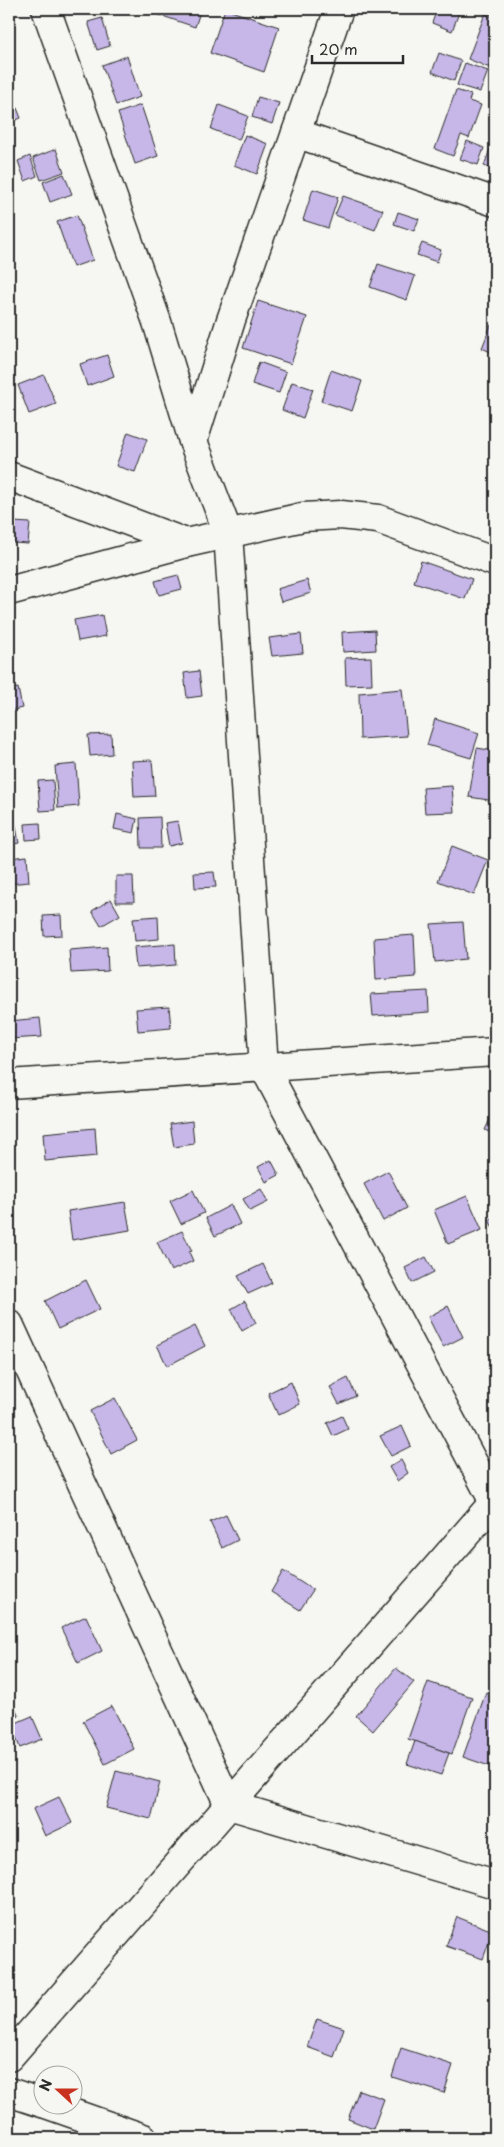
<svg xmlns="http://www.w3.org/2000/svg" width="504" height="2147" font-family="'Playpen Sans',sans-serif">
<rect width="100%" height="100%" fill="#f6f6f2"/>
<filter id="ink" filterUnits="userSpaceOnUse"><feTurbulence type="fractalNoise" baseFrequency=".02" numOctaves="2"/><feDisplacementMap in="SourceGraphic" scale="10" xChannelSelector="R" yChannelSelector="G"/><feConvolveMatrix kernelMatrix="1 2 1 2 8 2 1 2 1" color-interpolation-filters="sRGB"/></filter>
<g filter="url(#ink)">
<g fill="#c6b7e8" stroke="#2b2b2b">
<path d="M142,9H201L195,27Z"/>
<path d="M225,9L279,27L264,72L210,53Z"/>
<path d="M437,9L460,10L452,31L432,23Z"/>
<path d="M485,9H495V16L484,12Z"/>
<path d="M485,14L495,18V54L490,68L468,59Z"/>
<path d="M102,18L110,46L97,50L88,22Z"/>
<path d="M439,53L461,61L454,81L432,72Z"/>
<path d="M127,56L140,97L116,105L102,65Z"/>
<path d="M465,63L488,71L480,92L457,85Z"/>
<path d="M456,90L471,95L469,101L481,105L469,138L461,135L453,156L435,149Z"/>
<path d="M258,97L279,103L272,124L252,117Z"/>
<path d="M13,98L21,118L9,123V99Z"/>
<path d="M141,105L158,156L135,164L118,113Z"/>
<path d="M219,105L248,116L239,140L211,129Z"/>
<path d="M245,135L268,144L257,174L234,165Z"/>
<path d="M495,135V170L484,166Z"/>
<path d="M467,141L484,148L478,165L460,159Z"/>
<path d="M56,149L64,172L41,180L33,158Z"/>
<path d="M30,156L37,176L25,181L18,161Z"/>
<path d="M64,174L72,194L50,202L43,182Z"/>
<path d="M313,189L338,197L328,228L303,220Z"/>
<path d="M343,196L383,210L375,230L335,215Z"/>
<path d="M398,212L419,219L414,231L394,224Z"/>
<path d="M77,215L93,260L73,267L57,222Z"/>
<path d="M422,243L441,250L437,262L417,255Z"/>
<path d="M378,264L415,276L407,300L370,287Z"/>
<path d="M258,301L307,317L291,364L243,348Z"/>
<path d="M491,325L495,326V354L482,348Z"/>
<path d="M107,355L114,376L87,386L80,364Z"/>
<path d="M259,362L286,372L279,393L252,384Z"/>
<path d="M331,370L362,381L352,411L321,401Z"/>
<path d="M44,375L56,404L29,414L18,385Z"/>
<path d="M292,382L313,389L303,418L282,410Z"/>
<path d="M128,432L147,439L135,472L116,466Z"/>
<path d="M14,522L30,523L28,544L13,543Z"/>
<path d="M421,561L472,579L465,599L414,582Z"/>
<path d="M178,575L182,589L159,595L155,581Z"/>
<path d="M307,580L311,593L281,602L277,589Z"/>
<path d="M102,615L106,636L78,641L74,620Z"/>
<path d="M375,630L376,650L343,652L342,632Z"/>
<path d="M301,634L303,653L272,656L269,638Z"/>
<path d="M371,657L372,684L346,685L345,658Z"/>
<path d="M199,671L202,696L187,698L184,673Z"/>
<path d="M18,688L22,708L9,711V690Z"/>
<path d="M402,689L407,736L360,739L359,693Z"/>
<path d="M435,719L479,733L471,758L427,745Z"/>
<path d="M111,734L112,754L90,756L88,735Z"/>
<path d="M477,748L495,751V801L469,797Z"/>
<path d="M152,760L155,796L134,797L132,761Z"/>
<path d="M76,764L79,806L58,808L55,766Z"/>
<path d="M53,780L55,810L40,811L38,781Z"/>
<path d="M452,786L454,812L425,813L423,788Z"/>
<path d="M9,795H13L14,815H9Z"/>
<path d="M117,814L137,819L134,833L114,829Z"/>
<path d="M160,817L161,848H141L140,818Z"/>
<path d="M15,821L19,843L9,845V823Z"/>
<path d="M178,821L182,843L169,846L165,823Z"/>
<path d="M40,823L41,839L26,840L25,824Z"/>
<path d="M452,846L488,860L474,895L438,881Z"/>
<path d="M27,856L29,882L9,884V858Z"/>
<path d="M214,872L216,887L195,888L194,873Z"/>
<path d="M116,876H133L134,902H116Z"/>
<path d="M111,899L120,915L101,926L92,911Z"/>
<path d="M61,915L62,935L44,936L43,916Z"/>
<path d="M158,916L159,939L135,941L133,918Z"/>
<path d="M463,922L466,959L435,962L431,924Z"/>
<path d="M414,935L416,977L376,980L374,938Z"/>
<path d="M175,944L176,965L136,968L134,947Z"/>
<path d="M107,947L108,971L71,973L69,950Z"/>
<path d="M428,991L429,1012L373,1016L371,994Z"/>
<path d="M169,1007L171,1028L138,1031L136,1009Z"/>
<path d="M40,1018L42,1037L9,1039V1021Z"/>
<path d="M495,1109V1135L485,1130Z"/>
<path d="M192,1121L194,1144L174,1147L170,1124Z"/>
<path d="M95,1128L97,1156L45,1161L43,1133Z"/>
<path d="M271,1160L279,1175L266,1182L258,1167Z"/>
<path d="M388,1171L407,1208L383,1221L364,1184Z"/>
<path d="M261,1189L268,1202L250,1211L243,1199Z"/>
<path d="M193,1190L204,1213L181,1224L170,1201Z"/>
<path d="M467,1196L482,1230L448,1244L434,1210Z"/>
<path d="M125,1202L130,1230L72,1240L68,1211Z"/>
<path d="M231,1205L240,1224L215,1236L206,1218Z"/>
<path d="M495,1216V1232L489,1220Z"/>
<path d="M182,1231L192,1251L189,1252L193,1261L171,1271L157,1242Z"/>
<path d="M426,1257L434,1272L412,1283L405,1268Z"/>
<path d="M263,1264L272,1283L248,1294L238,1276Z"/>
<path d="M86,1280L100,1309L58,1329L45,1301Z"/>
<path d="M245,1301L256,1323L242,1331L231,1309Z"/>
<path d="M448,1306L463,1337L443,1347L428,1317Z"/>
<path d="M195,1326L205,1346L167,1366L157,1345Z"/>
<path d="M348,1378L356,1396L339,1404L330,1387Z"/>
<path d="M291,1382L300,1404L278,1415L268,1393Z"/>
<path d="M115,1398L137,1440L111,1454L90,1411Z"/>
<path d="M342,1416L348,1429L333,1436L327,1423Z"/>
<path d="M402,1426L411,1446L391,1456L380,1436Z"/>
<path d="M401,1460L408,1473L397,1481L389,1467Z"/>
<path d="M226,1515L238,1540L222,1548L210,1522Z"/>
<path d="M283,1571L313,1590L300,1610L271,1592Z"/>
<path d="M86,1616L102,1651L78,1663L61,1628Z"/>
<path d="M396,1668L414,1682L373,1731L356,1716Z"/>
<path d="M428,1682L472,1697L452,1754L408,1739Z"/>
<path d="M486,1692L495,1696V1768L463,1757Z"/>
<path d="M9,1696L19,1716L9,1722Z"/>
<path d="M112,1706L134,1749L105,1764L83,1721Z"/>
<path d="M32,1716L42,1739L20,1748L11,1725Z"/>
<path d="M415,1741L449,1753L441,1775L407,1764Z"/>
<path d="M116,1771L160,1782L151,1819L106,1808Z"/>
<path d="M59,1797L72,1823L45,1836L33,1809Z"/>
<path d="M457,1917L493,1931L483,1959L446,1946Z"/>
<path d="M317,2019L344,2028L334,2057L307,2047Z"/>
<path d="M401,2048L453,2065L444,2093L392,2077Z"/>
<path d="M359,2090L384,2099L373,2129L348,2119Z"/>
</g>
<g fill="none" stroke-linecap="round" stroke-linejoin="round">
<g stroke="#2b2b2b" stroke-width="31">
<g id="minor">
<path d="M46,9L157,322L193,441L228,533L264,1067L495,1504"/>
<path d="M296,133L495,202"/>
<path d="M193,441L231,320L339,9"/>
<path d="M9,476L186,543"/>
<path d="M9,591L186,543L303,517L341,515L378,519L495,562"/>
<path d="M9,1084L495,1052"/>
<path d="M9,1324L229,1805L495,1884"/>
<path d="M9,2057L495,1501"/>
<path d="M9,2092L42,2103"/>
<path d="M46,2104L143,2138"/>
</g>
</g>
<use href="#minor" stroke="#f6f6f2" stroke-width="28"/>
</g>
</g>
<rect width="504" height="2147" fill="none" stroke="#f6f6f2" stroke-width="30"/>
<rect x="15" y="15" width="474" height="2117" fill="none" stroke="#2b2b2b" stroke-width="2" filter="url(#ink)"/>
<g transform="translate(58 2090) rotate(291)"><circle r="24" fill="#f6f6f2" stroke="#a5a5a2"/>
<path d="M0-4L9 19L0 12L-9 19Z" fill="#c8321e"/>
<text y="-8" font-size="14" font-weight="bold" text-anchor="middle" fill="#2b2b2b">N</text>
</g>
<path d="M312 55v8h91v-8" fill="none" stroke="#2b2b2b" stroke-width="2.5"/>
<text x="319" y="55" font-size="15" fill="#2b2b2b" stroke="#f6f6f2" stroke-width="4" paint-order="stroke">20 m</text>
</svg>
